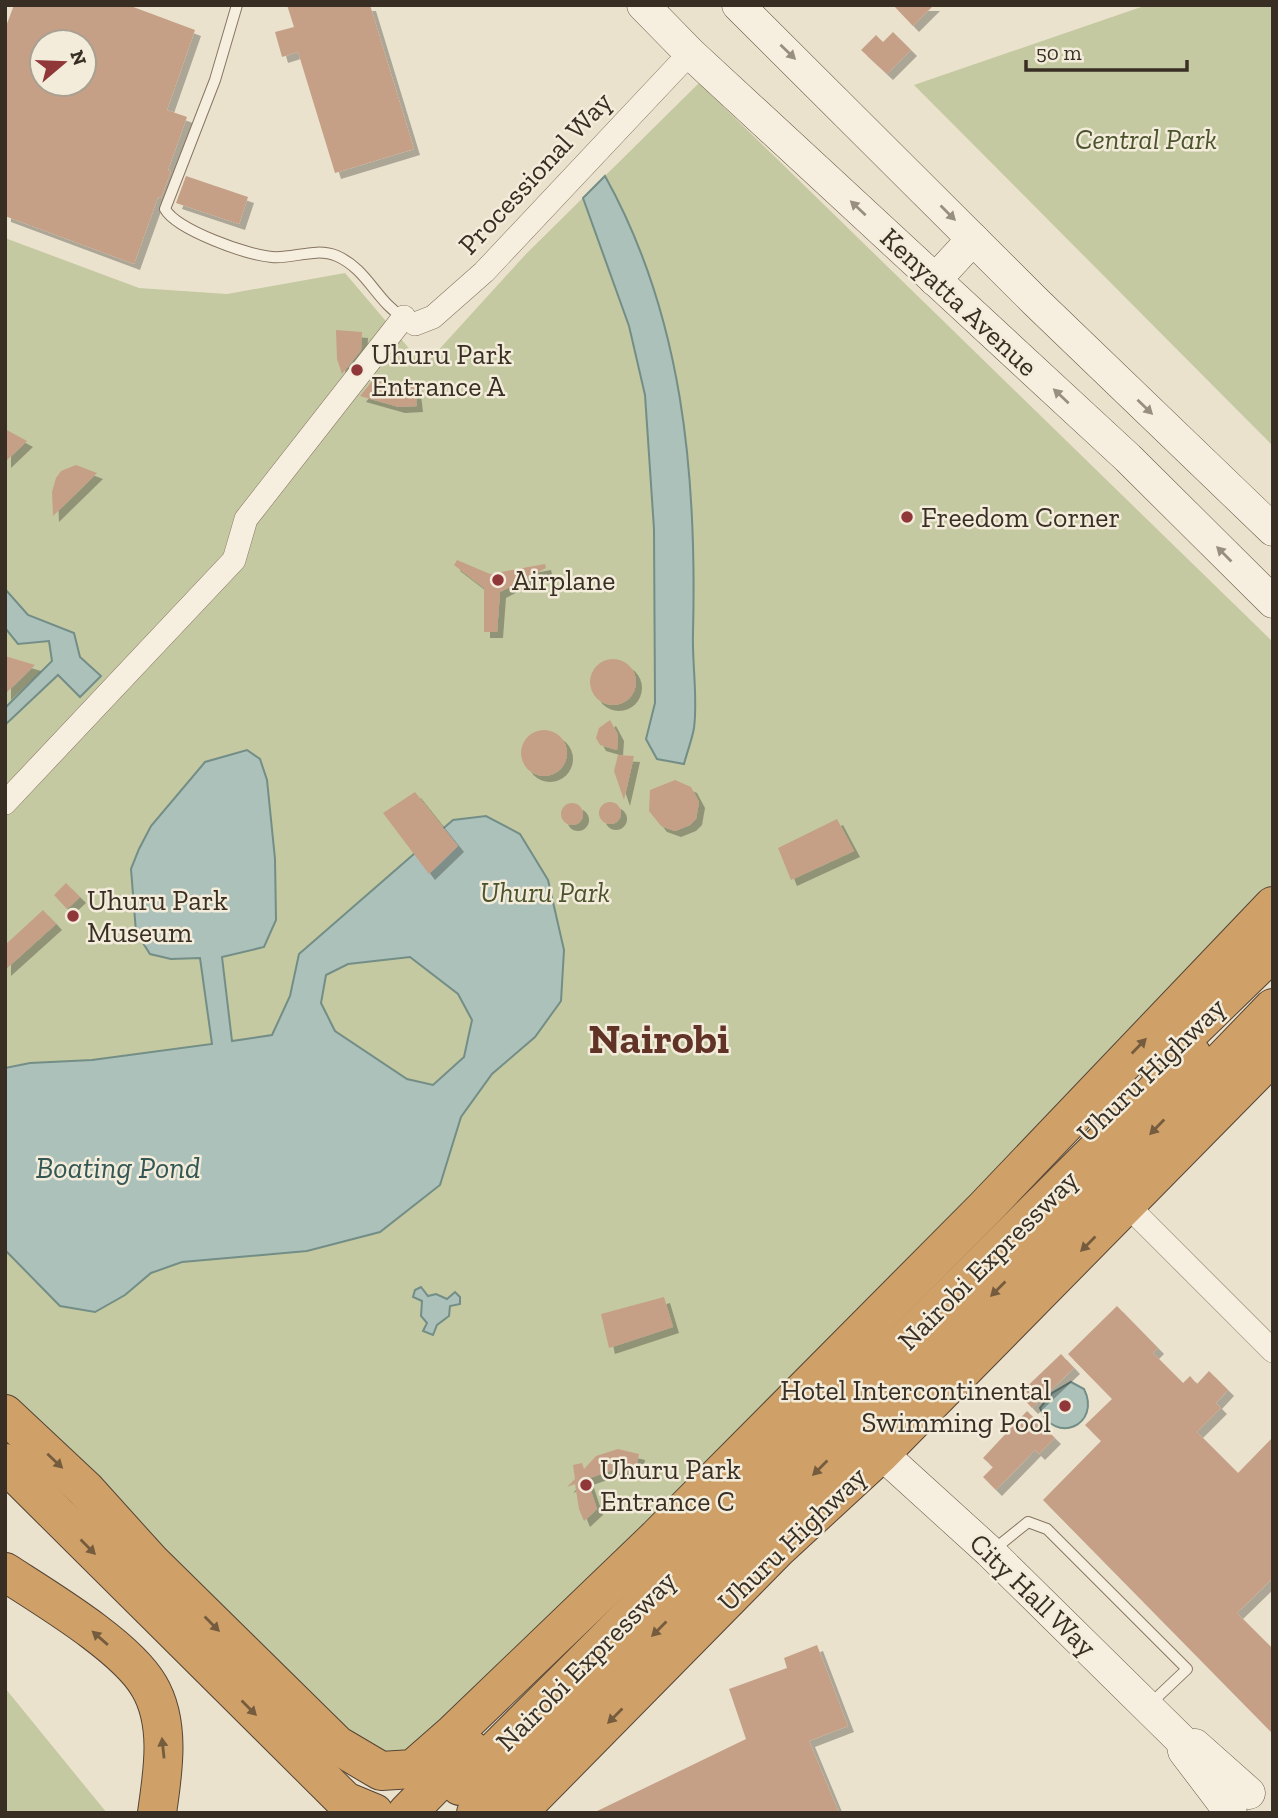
<svg xmlns="http://www.w3.org/2000/svg" width="1278" height="1818" font-family="'Zilla Slab',serif">
<defs>
<filter id="shadow"><feDropShadow dx="6" dy="6" stdDeviation="0" flood-color="#0004"/></filter>
</defs>
<rect width="100%" height="100%" fill="#ebe2cd"/>
<g fill="#c4c9a1">
<path d="M1147,5H1273V446L914,85Z"/>
<path d="M699,83L1273,642V908L433,1750L380,1755L292,1686L5,1405V238L139,288L227,294L345,273L424,366L526,254Z"/>
<path d="M5,1688L93,1796L107,1813H5Z"/>
</g>
<g fill="#acc1ba" stroke="#738e87" stroke-width="2" fill-rule="evenodd">
<path d="M605,176C683,316 697,475 693,633C692,664 698,698 694,728C692,740 687,752 684,764L657,759L646,739L655,703L654,529L645,395L629,326L583,198Z"/>
<path d="M5,589L28,615L74,633L80,657L101,676L80,697L58,675L5,725V708L52,661L49,641L18,644L5,628Z"/>
<path d="M247,750L260,759L267,780L275,859L276,920L264,947L222,957L232,1041L272,1035L290,996L299,954L453,820L486,816L520,834L548,880L564,950L561,1001L535,1037L492,1074L461,1117L440,1185L380,1232L307,1251L182,1262L151,1273L125,1295L95,1312L60,1306L5,1250V1068L30,1063L92,1060L212,1044L200,958L171,959L150,954L136,932L131,869L139,849L151,826L205,762ZM410,957L458,994L472,1020L464,1057L433,1085L407,1079L335,1031L321,1003L326,975L348,964Z"/>
<path d="M421,1287L428,1296L436,1294L447,1299L455,1292L460,1297V1304L450,1306L449,1316L437,1325L433,1335L423,1331L427,1323L421,1316L422,1301L413,1297L415,1290Z"/>
<path d="M1071,1382L1084,1389C1102,1425 1054,1446 1040,1408L1052,1393Z"/>
</g>
<g fill="#c5a087" fill-rule="evenodd" filter="url(#shadow)">
<path d="M14,5H128L195,30L167,110L187,117L168,170L171,171L161,198L158,197L134,264L5,216V29ZM42,42H84V84H42Z"/>
<path d="M287,5H370L414,149L335,173L298,52L282,57L275,32L294,27Z"/>
<path d="M893,5H934L913,26Z"/>
<path d="M893,32L911,50L887,74L861,50L876,35L883,42Z"/>
<path d="M186,176L248,197L239,224L176,203Z"/>
<path d="M336,330L362,332L361,350L342,374L337,359Z"/>
<path d="M377,375L387,382L414,381L417,406L399,407L360,396Z"/>
<path d="M5,429L27,441L5,462Z"/>
<path d="M76,465L97,473L53,516L52,492L56,478L61,471Z"/>
<path d="M457,560L490,574L545,564L546,568L500,592L497,632H484V588L454,565Z"/>
<path d="M5,656L35,665L5,694Z"/>
<circle cx="613" cy="682" r="23"/>
<path d="M610,720L618,735L617,750L600,745L596,738L599,728Z"/>
<circle cx="544" cy="753" r="23"/>
<path d="M618,755L634,756L624,800L614,771Z"/>
<path d="M675,780L691,787L699,802L696,819L690,825L675,831L661,826L649,811L650,790Z"/>
<path d="M415,792L458,846L429,874L383,813Z"/>
<circle cx="610" cy="813" r="11"/>
<circle cx="572" cy="814" r="11"/>
<path d="M837,819L854,851L791,880L778,848Z"/>
<path d="M66,883L80,897L67,909L54,895Z"/>
<path d="M43,910L56,924L5,970V945Z"/>
<path d="M664,1297L673,1327L609,1348L601,1314Z"/>
<path d="M1117,1306L1158,1348L1153,1353L1183,1383L1190,1376L1197,1384L1209,1371L1228,1390L1216,1403L1221,1408L1197,1432L1238,1473L1273,1437V1578L1237,1613L1273,1649V1734L1043,1500L1101,1441L1085,1425L1112,1399L1068,1354Z"/>
<path d="M1061,1354L1074,1368L1032,1408L1019,1394Z"/>
<path d="M1027,1411L1055,1438L1039,1454L1035,1450L996,1490L983,1477L993,1467L983,1458Z"/>
<path d="M618,1449L639,1454L635,1475L622,1470L610,1471L587,1479L597,1509L584,1521L579,1509L575,1484L567,1487L575,1479L573,1465L582,1463L584,1469L596,1456Z"/>
<path d="M817,1645L848,1726L809,1741L839,1813H593L746,1739L729,1689L787,1668L784,1658Z"/>
</g>
<g fill="none" stroke-linecap="round" stroke-linejoin="round">
<g stroke="#877562" stroke-width="12">
<g id="lane">
<path d="M237,5L215,80L165,209C177,230 247,255 272,257C293,259 315,247 337,256C367,269 377,302 404,318"/>
<path d="M992,1551L1028,1522L1047,1529L1187,1669L1149,1705"/>
</g>
</g>
<g stroke="#877562" stroke-width="24">
<g id="street">
<path d="M415,324L433,317L484,272L690,53"/>
<path d="M5,803L234,560L246,519L404,317"/>
<path d="M1127,1205L1273,1351"/>
</g>
</g>
<g stroke="#695645" stroke-width="33">
<g id="secondary">
<path d="M643,5L690,53L1128,458L1273,602"/>
<path d="M738,5L1037,303L1273,530"/>
<path d="M935,280L973,239"/>
<path d="M881,1453L990,1552L1182,1741L1184,1751L1231,1813"/>
<path d="M1195,1745L1249,1793"/>
</g>
</g>
<g stroke="#554435" stroke-width="40">
<g id="highway">
<path d="M1157,1064L1273,951"/>
<path d="M5,1414L85,1489L150,1561L337,1745L381,1771L413,1769L454,1733L657,1538L985,1208L1273,906"/>
<path d="M5,1463L345,1801L374,1813"/>
<path d="M5,1572C45,1598 126,1646 149,1686C171,1723 163,1772 157,1813"/>
<path d="M460,1786L1192,1055"/>
<path d="M407,1813L470,1749"/>
<path d="M476,1813L1130,1156L1273,1008"/>
<path d="M517,1813L778,1548L881,1453L1273,1055"/>
</g>
</g>
<use href="#lane" stroke="#f6efdf" stroke-width="10"/>
<use href="#street" stroke="#f6efdf" stroke-width="23"/>
<use href="#secondary" stroke="#f6efdf" stroke-width="32"/>
<use href="#highway" stroke="#cfa168" stroke-width="38"/>
</g>
<defs><path id="oneway-solid" d="M-6-.8H1V-3.2L6.5 0L1 3.2V.8H-6Z" transform="scale(1.75)"/></defs>
<g fill="#988e81">
<use href="#oneway-solid" transform="translate(788 52) rotate(44)"/>
<use href="#oneway-solid" transform="translate(858 208) rotate(-137)"/>
<use href="#oneway-solid" transform="translate(948 213) rotate(45)"/>
<use href="#oneway-solid" transform="translate(1061 396) rotate(-137)"/>
<use href="#oneway-solid" transform="translate(1145 407) rotate(44)"/>
<use href="#oneway-solid" transform="translate(1224 554) rotate(-135)"/>
</g>
<g fill="#755c3f">
<use href="#oneway-solid" transform="translate(1139 1046) rotate(-46)"/>
<use href="#oneway-solid" transform="translate(1157 1127) rotate(134)"/>
<use href="#oneway-solid" transform="translate(1088 1244) rotate(135)"/>
<use href="#oneway-solid" transform="translate(998 1289) rotate(135)"/>
<use href="#oneway-solid" transform="translate(55 1461) rotate(43)"/>
<use href="#oneway-solid" transform="translate(820 1468) rotate(135)"/>
<use href="#oneway-solid" transform="translate(88 1547) rotate(45)"/>
<use href="#oneway-solid" transform="translate(212 1624) rotate(45)"/>
<use href="#oneway-solid" transform="translate(659 1629) rotate(135)"/>
<use href="#oneway-solid" transform="translate(100 1638) rotate(-139)"/>
<use href="#oneway-solid" transform="translate(249 1708) rotate(45)"/>
<use href="#oneway-solid" transform="translate(615 1716) rotate(135)"/>
<use href="#oneway-solid" transform="translate(163 1748) rotate(-96)"/>
</g>
<g fill="#903839" stroke="#f3ecdb" stroke-width="2.5">
<circle cx="357" cy="370" r="7"/>
<circle cx="907" cy="517" r="7"/>
<circle cx="498" cy="580" r="7"/>
<circle cx="73" cy="916" r="7"/>
<circle cx="1065" cy="1406" r="7"/>
<circle cx="586" cy="1485" r="7"/>
</g>
<g text-anchor="middle" dominant-baseline="central" stroke-width="5" stroke-linejoin="round" paint-order="stroke">
<g font-size="28" font-style="italic" fill="#4a532c" stroke="#f3ecdb">
<text x="1146" y="139">Central Park</text>
<text x="545" y="892">Uhuru Park</text>
</g>
<g font-size="28" fill="#392e23" stroke="#f3ecdb">
<text transform="translate(535 173) rotate(-47)">Processional Way</text>
<text transform="translate(959 302) rotate(43)">Kenyatta Avenue</text>
<text transform="translate(1151 1070) rotate(-44)">Uhuru Highway</text>
<text transform="translate(988 1260) rotate(-45)">Nairobi Expressway</text>
<text transform="translate(792 1539) rotate(-44)">Uhuru Highway</text>
<text transform="translate(1033 1595) rotate(44)">City Hall Way</text>
<text transform="translate(586 1661) rotate(-45)">Nairobi Expressway</text>
</g>
<g font-size="28" fill="#392e23" stroke="#f3ecdb" text-anchor="start">
<text x="371" y="354">Uhuru Park<tspan x="371" dy="32">Entrance A</tspan></text>
<text x="921" y="517">Freedom Corner</text>
<text x="512" y="580">Airplane</text>
<text x="87" y="900">Uhuru Park<tspan x="87" dy="32">Museum</tspan></text>
<text x="1051" y="1390" text-anchor="end">Hotel Intercontinental<tspan x="1051" dy="32">Swimming Pool</tspan></text>
<text x="600" y="1469">Uhuru Park<tspan x="600" dy="32">Entrance C</tspan></text>
</g>
<g font-size="30" font-style="italic" fill="#345755" stroke="#f3ecdb">
<text x="118" y="1168">Boating Pond</text>
</g>
<g font-size="42" font-weight="bold" fill="#613327" stroke="#f3ecdb">
<text x="659" y="1038">Nairobi</text>
</g>
</g>
<rect width="1278" height="1818" fill="none" stroke="#392e23" stroke-width="14"/>
<g transform="translate(63 63) rotate(71)"><circle r="33" fill="#f3ecdb" stroke="#a9a091" stroke-width="2"/>
<path d="M0-5L12 26L0 18L-12 26Z" fill="#903839"/>
<text y="-10" font-size="19" font-weight="bold" text-anchor="middle" fill="#392e23">N</text>
</g>
<path d="M1026 60v10h161v-10" fill="none" stroke="#392e23" stroke-width="3.5"/>
<text x="1036" y="60" font-size="21" fill="#392e23" stroke="#f3ecdb" stroke-width="5" paint-order="stroke">50 m</text>
</svg>
